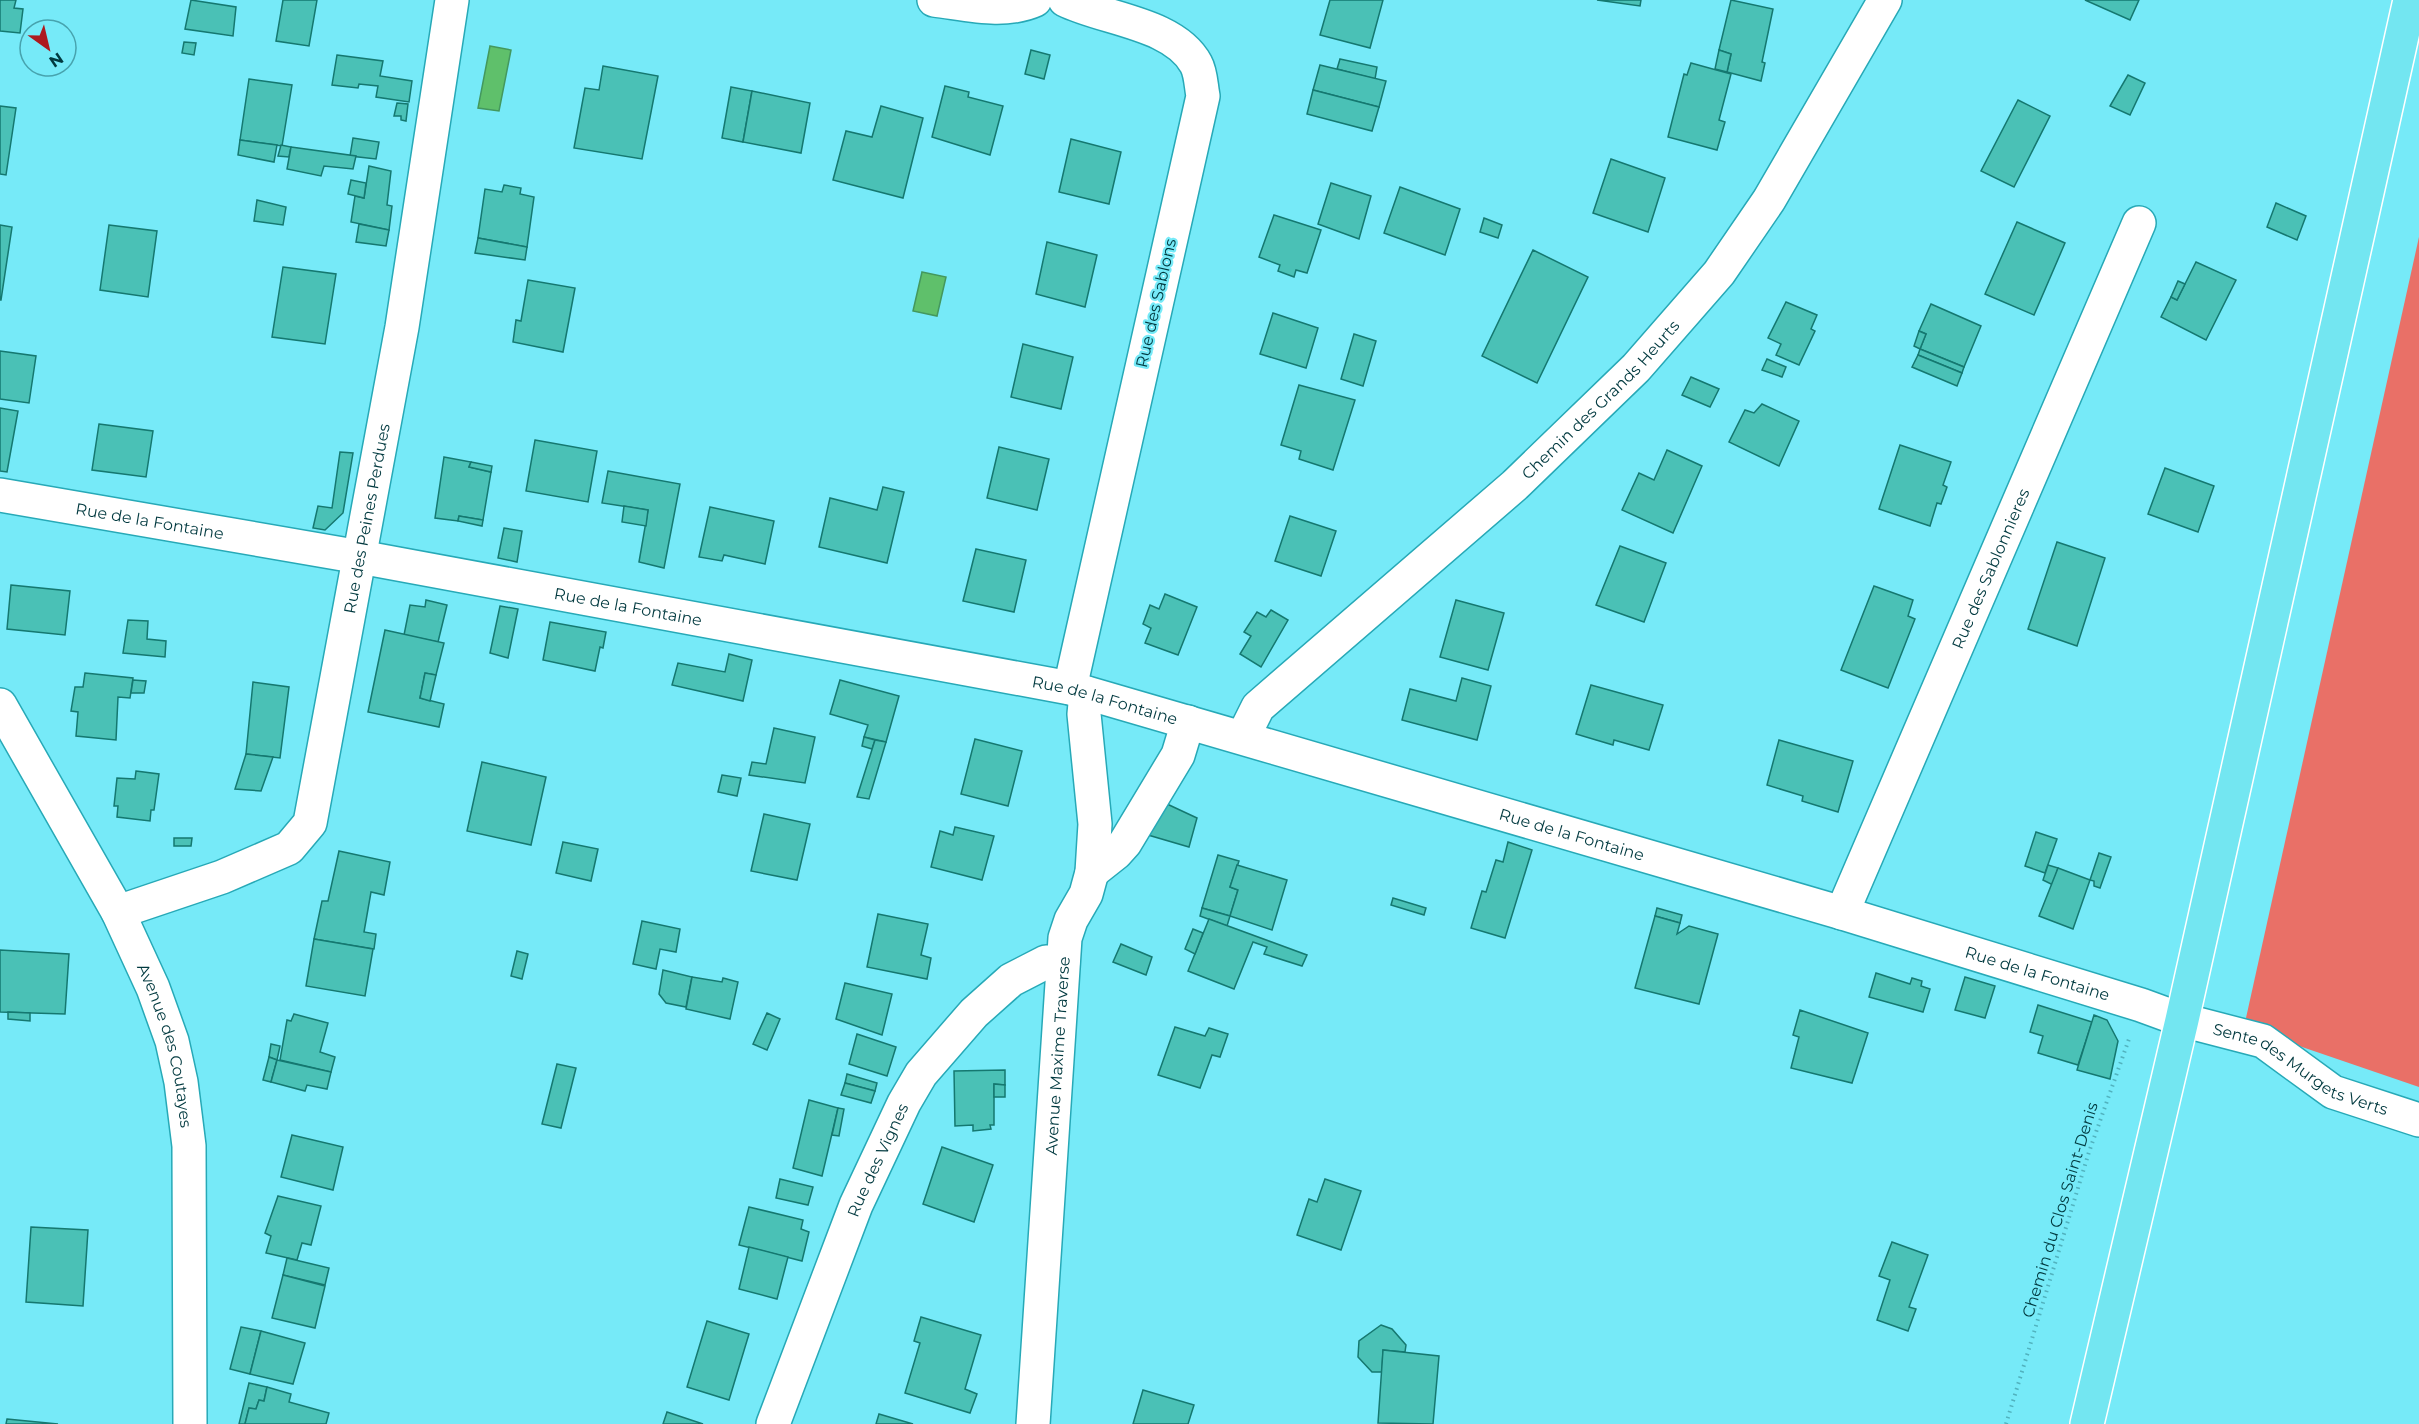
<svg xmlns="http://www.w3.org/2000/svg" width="2419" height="1424" font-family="Montserrat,sans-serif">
<rect width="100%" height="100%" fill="#76eaf8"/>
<path fill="#e97067" d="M2419,237V1087L2244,1027Z"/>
<g fill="#5fc06b" stroke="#43985e" stroke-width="1.5">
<path d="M490,46L511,50L499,111L478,108Z"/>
<path d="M922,272L946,277L937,316L913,311Z"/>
</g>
<g fill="#4ac1b6" stroke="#157870" stroke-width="1.5">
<path d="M0,0H16L14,8L23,9L20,33L0,31Z"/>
<path d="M191,0L236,7L233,36L185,29Z"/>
<path d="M283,0H317L309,46L276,41Z"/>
<path d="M1330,0H1383L1370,48L1320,35Z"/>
<path d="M1597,0H1641L1640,6Z"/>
<path d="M1731,0L1773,9L1762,62L1765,63L1761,81L1727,72L1731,54L1719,50Z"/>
<path d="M2085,0H2139L2130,20Z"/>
<path d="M184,42L196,43L194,55L182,53Z"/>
<path d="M1031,50L1050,55L1044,79L1025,74Z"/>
<path d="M1719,50L1731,54L1727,72L1715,69Z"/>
<path d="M337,55L383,61L380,76L412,81L409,102L376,97L378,86L359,84L358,88L332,85Z"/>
<path d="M1340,59L1377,67L1375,79L1337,69Z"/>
<path d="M1691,63L1731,74L1719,120L1725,122L1717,150L1668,137L1684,74L1687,75Z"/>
<path d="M1320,65L1386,81L1379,107L1313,90Z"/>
<path d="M603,66L658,76L642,159L574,148L585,88L599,90Z"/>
<path d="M2128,75L2145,83L2130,115L2110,106Z"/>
<path d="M249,79L292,85L282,146L240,140Z"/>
<path d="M945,86L969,92L968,97L1003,106L990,155L932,137Z"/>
<path d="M731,87L752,91L743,142L722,138Z"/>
<path d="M1313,90L1379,107L1372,131L1307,114Z"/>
<path d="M752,91L810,103L801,153L743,142Z"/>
<path d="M2018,100L2050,116L2014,187L1981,171Z"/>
<path d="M397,103L408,104L406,121L401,120V116H394Z"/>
<path d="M0,106L16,108L6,175L0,174Z"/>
<path d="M881,106L923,118L903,198L833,180L846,131L872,137Z"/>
<path d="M353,138L379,142L376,159L350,156Z"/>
<path d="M1071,139L1121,152L1109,204L1059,192Z"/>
<path d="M240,140L277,145L274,162L238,155Z"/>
<path d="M281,145L291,147L289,157L278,156Z"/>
<path d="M291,147L356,156L353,169L324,166L321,176L287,169Z"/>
<path d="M1611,159L1665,178L1648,232L1593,213Z"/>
<path d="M369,166L391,171L387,205L392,206L389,230L351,222L355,196L364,198Z"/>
<path d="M351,180L366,183L364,198L348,194Z"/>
<path d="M1331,183L1371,196L1359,239L1318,224Z"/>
<path d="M504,185L521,188L520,194L534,197L527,247L478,238L485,189L502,192Z"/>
<path d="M1400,187L1460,209L1445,255L1384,233Z"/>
<path d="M257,200L286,207L283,225L254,221Z"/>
<path d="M2276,203L2306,216L2297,240L2267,227Z"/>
<path d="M1274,215L1321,230L1307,273L1296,270L1294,277L1278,271L1280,265L1259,257Z"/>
<path d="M1484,218L1502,225L1498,238L1480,232Z"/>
<path d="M2017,222L2065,243L2034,315L1985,294Z"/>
<path d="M359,224L389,230L386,246L356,242Z"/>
<path d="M0,225L12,227L1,300H0Z"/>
<path d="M109,225L157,231L148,297L100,290Z"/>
<path d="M478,238L527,247L525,260L475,253Z"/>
<path d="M1047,242L1097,255L1085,307L1036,294Z"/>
<path d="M1533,250L1588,277L1537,383L1482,356Z"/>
<path d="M2196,262L2236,280L2206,340L2161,317L2171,297L2177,300Z"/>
<path d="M283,267L336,274L325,344L272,337Z"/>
<path d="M528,280L575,288L563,352L513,342L516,320L521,321Z"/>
<path d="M2178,281L2185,284L2177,300L2171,297Z"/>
<path d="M1786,302L1817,315L1811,329L1815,331L1799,365L1776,355L1781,344L1768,338Z"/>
<path d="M1931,304L1981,326L1964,367L1920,349L1926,334L1919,331Z"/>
<path d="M1273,313L1318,328L1306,368L1260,354Z"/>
<path d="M1919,331L1926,334L1920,349L1914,346Z"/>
<path d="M1354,334L1376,341L1363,386L1341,379Z"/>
<path d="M1023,344L1073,357L1061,409L1011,397Z"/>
<path d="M1920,349L1964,367L1962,373L1918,355Z"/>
<path d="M0,351L36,356L29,403L0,399Z"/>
<path d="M1918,355L1962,373L1957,386L1912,367Z"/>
<path d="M1767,359L1786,367L1782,377L1762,370Z"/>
<path d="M1691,377L1719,389L1710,407L1682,395Z"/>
<path d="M1299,385L1355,400L1333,470L1299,459L1301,451L1281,445Z"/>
<path d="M1762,404L1799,421L1779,466L1729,442L1745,410L1754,413Z"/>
<path d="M0,408L18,411L7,472L0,471Z"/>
<path d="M99,424L153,431L146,477L92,470Z"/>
<path d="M535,440L597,451L588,502L526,491Z"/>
<path d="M1900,445L1951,462L1943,485L1947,487L1941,504L1937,503L1930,526L1879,509Z"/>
<path d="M999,447L1049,459L1037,510L987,498Z"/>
<path d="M1667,450L1702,466L1673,533L1622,510L1639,473L1654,480Z"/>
<path d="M340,452L353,453L343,513L325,530L313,528L318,506L332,508Z"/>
<path d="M444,457L471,462L469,467L491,472L483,520L459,516L458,521L435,518Z"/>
<path d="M471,462L492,466L491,472L469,467Z"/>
<path d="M2165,468L2214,486L2198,532L2148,514Z"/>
<path d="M608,471L680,484L664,568L639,562L648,510L602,503Z"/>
<path d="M883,487L904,492L887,563L819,547L830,498L877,510Z"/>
<path d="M624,506L648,510L646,526L622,522Z"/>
<path d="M710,507L774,521L765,564L724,555L722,561L699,557Z"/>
<path d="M459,516L483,520L482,526L458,521Z"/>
<path d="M1290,516L1336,531L1321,576L1275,561Z"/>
<path d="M504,528L522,531L517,562L498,558Z"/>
<path d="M2057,542L2105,558L2077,646L2028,629Z"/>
<path d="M1620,546L1666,563L1644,622L1596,605Z"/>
<path d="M976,549L1026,560L1014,612L963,601Z"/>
<path d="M11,585L70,591L65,635L7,629Z"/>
<path d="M1874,586L1913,600L1908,616L1915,619L1888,688L1841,670Z"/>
<path d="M1165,594L1197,607L1178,655L1145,643L1151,628L1143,624L1150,605L1159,609Z"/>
<path d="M426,600L447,605L438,642L404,635L410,605L425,607Z"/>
<path d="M1456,600L1504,613L1488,670L1440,657Z"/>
<path d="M500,606L518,609L508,658L490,653Z"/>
<path d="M1271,610L1288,620L1261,667L1240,654L1251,636L1244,632L1257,612L1266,617Z"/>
<path d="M128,620L148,621L147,639L166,641L165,657L123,653Z"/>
<path d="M550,622L606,632L603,648L600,647L595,671L543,660Z"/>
<path d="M385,630L444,643L436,675L425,673L420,698L444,704L439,727L368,712Z"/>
<path d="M729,654L752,660L743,701L672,685L678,663L725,672Z"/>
<path d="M85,673L133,678L130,698L118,697L116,740L76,736L78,712L71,711L75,687H83Z"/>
<path d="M425,673L436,675L430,701L420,698Z"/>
<path d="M1462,678L1491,686L1477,740L1402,720L1410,689L1456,701Z"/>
<path d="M133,680L146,681L144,693H131Z"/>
<path d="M840,680L899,696L886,742L864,737L868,725L830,714Z"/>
<path d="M253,682L289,687L280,758L246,754Z"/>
<path d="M1591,685L1663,705L1649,750L1614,740L1613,745L1576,734Z"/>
<path d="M774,728L815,737L805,783L749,775L752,762L766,764Z"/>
<path d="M864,737L875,740L872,749L862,746Z"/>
<path d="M975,739L1022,751L1008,806L961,794Z"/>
<path d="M875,740L886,742L869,799L857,797Z"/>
<path d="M1779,740L1853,761L1838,812L1802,801L1803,796L1767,785Z"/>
<path d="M246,754L273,757L261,791L235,789Z"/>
<path d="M482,762L546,777L531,845L467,831Z"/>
<path d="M136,771L159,774L154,810H151L150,821L117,817L118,806H114L117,778L135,779Z"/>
<path d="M722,775L741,778L737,796L718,792Z"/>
<path d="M1167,804L1197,818L1189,847L1148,835Z"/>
<path d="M764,814L810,824L797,880L751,871Z"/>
<path d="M955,827L994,836L982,880L931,867L940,831L953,835Z"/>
<path d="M2036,832L2057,839L2045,873L2025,866Z"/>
<path d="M174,838H192L191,846H174Z"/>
<path d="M563,842L598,849L591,881L556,873Z"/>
<path d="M1508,842L1532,850L1505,938L1471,928L1482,891L1486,892L1496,860L1503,862Z"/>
<path d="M339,851L390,862L384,895L371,892L364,932L376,934L374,949L314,939L322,901H328Z"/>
<path d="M2099,853L2111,857L2100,888L2094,886V881L2090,880Z"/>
<path d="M1218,855L1239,861L1230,887L1238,890L1230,916L1202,908Z"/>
<path d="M1237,865L1287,880L1272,930L1230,916L1238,890L1230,887Z"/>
<path d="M2048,865L2058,868L2053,885L2043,880Z"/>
<path d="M2058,868L2090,880L2073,929L2039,916Z"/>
<path d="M1393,898L1426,908L1424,915L1391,905Z"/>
<path d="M1202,908L1230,916L1227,926L1200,916Z"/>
<path d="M1657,908L1682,915L1680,923L1655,916Z"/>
<path d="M878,914L928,924L921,955L931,958L927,979L867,967Z"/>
<path d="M1655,916L1680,923L1677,934L1689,926L1718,934L1699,1004L1635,988Z"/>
<path d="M1209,919L1307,955L1302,966L1264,954L1267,947L1253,942L1234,989L1188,971Z"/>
<path d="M642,921L680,929L676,952L660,949L656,969L633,964Z"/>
<path d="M1193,929L1203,933L1195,954L1185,949Z"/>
<path d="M314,939L373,949L365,996L306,986Z"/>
<path d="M1121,944L1152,957L1146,975L1113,962Z"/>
<path d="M0,950L69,954L65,1014L0,1012Z"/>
<path d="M517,951L528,954L522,979L511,976Z"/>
<path d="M663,970L692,977L686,1007L666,1003L659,994Z"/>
<path d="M1876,973L1910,984L1912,978L1922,981L1921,986L1930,989L1923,1012L1869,997Z"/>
<path d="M692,977L722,982L723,978L738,982L730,1019L686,1009Z"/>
<path d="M1965,977L1995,986L1985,1018L1955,1010Z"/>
<path d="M845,983L892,994L882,1035L836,1019Z"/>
<path d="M2038,1005L2092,1022L2078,1065L2038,1053L2043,1036L2030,1032Z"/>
<path d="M1800,1010L1868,1033L1852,1083L1791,1068L1799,1037L1793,1035Z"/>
<path d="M8,1012L30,1013V1021L8,1019Z"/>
<path d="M767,1013L780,1019L767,1050L753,1044Z"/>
<path d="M294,1014L328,1023L320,1052L335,1057L331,1072L280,1060L287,1020L291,1021Z"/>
<path d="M2094,1015L2107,1020L2118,1041L2110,1079L2077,1070Z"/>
<path d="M1175,1027L1205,1036L1209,1028L1228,1034L1220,1057L1212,1055L1200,1088L1158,1075Z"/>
<path d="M857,1034L896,1047L887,1076L849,1064Z"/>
<path d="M271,1044L280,1046L277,1060L269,1057Z"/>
<path d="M269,1057L277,1060L271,1082L263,1080Z"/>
<path d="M277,1060L331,1072L327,1089L307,1085L305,1091L271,1082Z"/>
<path d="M557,1064L576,1068L561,1128L542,1124Z"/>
<path d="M1005,1070V1085L994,1084V1125H990L991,1129L973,1131V1125L955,1126L954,1071Z"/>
<path d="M847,1074L877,1083L875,1091L845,1083Z"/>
<path d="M845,1083L875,1091L871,1103L841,1095Z"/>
<path d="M994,1084L1005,1085V1097H994Z"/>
<path d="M809,1100L838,1108L822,1176L793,1168Z"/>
<path d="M838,1108L844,1109L839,1136L832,1135Z"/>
<path d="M292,1135L343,1147L333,1190L281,1177Z"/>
<path d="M942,1147L993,1165L974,1222L923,1204Z"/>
<path d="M780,1179L813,1187L808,1205L776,1198Z"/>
<path d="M1325,1179L1361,1191L1341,1250L1297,1235L1309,1199L1317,1202Z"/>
<path d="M278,1196L321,1206L311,1245L302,1243L297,1260L266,1253L271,1236L265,1233Z"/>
<path d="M749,1207L803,1220L801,1229L809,1232L802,1261L739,1245Z"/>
<path d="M31,1227L88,1230L83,1306L26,1302Z"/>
<path d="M1892,1242L1928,1255L1909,1307L1916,1309L1908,1331L1877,1320L1890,1280L1879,1276Z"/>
<path d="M749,1247L788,1257L777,1299L739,1289Z"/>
<path d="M287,1258L329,1268L325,1285L283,1275Z"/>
<path d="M283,1275L325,1286L315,1328L272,1318Z"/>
<path d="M921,1317L981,1335L965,1389L977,1394L970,1413L905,1393L920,1343L914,1341Z"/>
<path d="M707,1321L749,1334L729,1400L687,1387Z"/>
<path d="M1381,1325L1392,1329L1406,1345L1405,1352L1383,1350L1382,1372H1372L1358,1357L1359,1341Z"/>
<path d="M241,1327L261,1331L250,1374L230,1369Z"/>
<path d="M261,1331L305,1343L293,1384L250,1374Z"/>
<path d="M1383,1350L1439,1356L1433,1424L1378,1423Z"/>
<path d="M249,1383L267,1387L264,1401L259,1400L256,1409L249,1408L245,1424H239Z"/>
<path d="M267,1387L291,1394L289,1402L329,1413L326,1424H245L249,1408L256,1409L259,1400L264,1401Z"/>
<path d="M1143,1390L1194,1405L1188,1424H1133Z"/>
<path d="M667,1412L703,1424H663Z"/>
<path d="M879,1414L913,1424H876Z"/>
<path d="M7,1419L58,1424H6Z"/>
</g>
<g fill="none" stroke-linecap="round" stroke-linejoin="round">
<g stroke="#27a9b7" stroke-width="36">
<g id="minor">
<path d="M934,0C967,4 1004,14 1035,0"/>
<path d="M1065,0C1103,19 1174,23 1196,64C1201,73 1201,86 1203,96L1070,688"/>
<path id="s1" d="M0,495L360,557L1070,688L1842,913L2141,1005L2182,1020L2263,1041L2333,1092L2419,1120"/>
<path id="s2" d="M0,705L118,912L153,988L172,1041L181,1082L189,1146L190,1424"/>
<path id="s3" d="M1243,737L1258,707L1515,485L1636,368L1719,273L1769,200L1885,0"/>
<path d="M1092,872L1116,853L1125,843L1178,755L1188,722"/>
<path id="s4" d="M118,912L222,877L289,848L310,823L402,327L452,0"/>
<path id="s5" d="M1842,913L2139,223"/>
<path id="s6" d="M773,1424L856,1205L904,1103L921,1074L974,1013L1011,980L1046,962H1063"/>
<path id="s7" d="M1033,1424L1065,938L1071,920L1086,894L1092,872L1095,824L1084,714L1086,693"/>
</g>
</g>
<g stroke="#fff" stroke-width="36">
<path id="major" d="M2087,1424L2182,1020L2410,0"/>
</g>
<path stroke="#51b2be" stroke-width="4" stroke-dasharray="1.5 4.5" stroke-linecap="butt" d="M2006,1424L2089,1152L2129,1039"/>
<use href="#minor" stroke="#fff" stroke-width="33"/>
<use href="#major" stroke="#73e6f1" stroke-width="33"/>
</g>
<g text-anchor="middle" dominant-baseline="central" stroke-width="4.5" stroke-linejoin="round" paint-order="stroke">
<g font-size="16" fill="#01393f" stroke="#76eaf8">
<text transform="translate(1156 303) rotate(-77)">Rue des Sablons</text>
<text stroke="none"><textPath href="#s3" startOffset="494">Chemin des Grands Heurts</textPath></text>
<text stroke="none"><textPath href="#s4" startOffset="525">Rue des Peines Perdues</textPath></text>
<text stroke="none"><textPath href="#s1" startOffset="152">Rue de la Fontaine</textPath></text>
<text stroke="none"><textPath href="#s5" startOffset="375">Rue des Sablonnieres</textPath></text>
<text stroke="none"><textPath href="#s1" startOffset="638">Rue de la Fontaine</textPath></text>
<text stroke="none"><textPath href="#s1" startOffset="1124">Rue de la Fontaine</textPath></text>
<text stroke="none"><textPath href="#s1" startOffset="1610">Rue de la Fontaine</textPath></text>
<text stroke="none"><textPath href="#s1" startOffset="2096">Rue de la Fontaine</textPath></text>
<text stroke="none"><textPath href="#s2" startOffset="381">Avenue des Coutayes</textPath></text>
<text stroke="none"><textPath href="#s7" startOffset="369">Avenue Maxime Traverse</textPath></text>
<text stroke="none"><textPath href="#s1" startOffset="2378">Sente des Murgets Verts</textPath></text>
<text stroke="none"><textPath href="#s6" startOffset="284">Rue des Vignes</textPath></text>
<text transform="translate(2060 1210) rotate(-73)">Chemin du Clos Saint-Denis</text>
</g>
</g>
<g transform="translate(48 48) rotate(146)"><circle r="28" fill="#76eaf8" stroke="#47a3ae" stroke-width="1.5"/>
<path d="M0-4.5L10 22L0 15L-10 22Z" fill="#ad1a1e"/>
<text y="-9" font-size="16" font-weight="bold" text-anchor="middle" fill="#01393f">N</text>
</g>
</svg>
